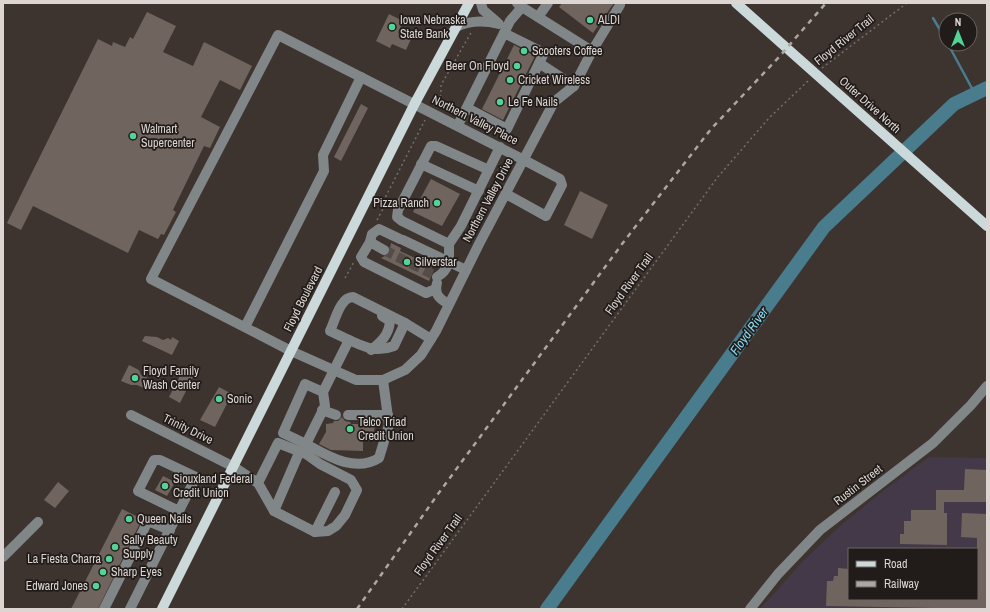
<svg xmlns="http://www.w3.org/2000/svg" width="990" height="612" font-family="'Archivo Narrow',sans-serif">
<rect width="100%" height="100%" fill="#3d332f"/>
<path fill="#443948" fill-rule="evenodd" d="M929,457L987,458V609H760L803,561L841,525L883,491ZM849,549H977V599H849Z"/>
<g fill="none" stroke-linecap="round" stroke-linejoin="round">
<g stroke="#497c8c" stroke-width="2.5">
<path d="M933,18L946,40"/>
<path d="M948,44L975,94"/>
</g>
<path stroke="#497c8c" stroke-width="14" d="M547,609L824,227L954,104L987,88"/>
</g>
<g fill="#70645f">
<path d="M562,3H614L593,33L559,7Z"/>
<path d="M147,12L176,26L163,52L193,66L204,42L252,66L240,90L220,80L201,117L220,127L210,148L204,146L173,210L176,212L164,235L161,234L158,239L139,230L128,253L33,206L21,230L7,223L98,39L112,46L113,42L125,47L130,37L133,39Z"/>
<path d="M389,14L403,21L398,33L411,39L406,50L392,44L390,48L376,41Z"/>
<path d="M514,45L535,56L503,120L482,109Z"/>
<path d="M361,104L368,108L341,161L334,157Z"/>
<path d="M431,179L460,194L442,226L413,212Z"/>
<path d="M580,191L608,205L592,239L564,225Z"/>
<path d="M391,243L401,248L400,251L432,266L430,271L433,272L429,281L381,258L389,254Z"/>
<path d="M145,336L157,337L163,340L168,338L171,340L172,337L179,341L172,355L142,341Z"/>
<path d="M129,365L139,370L141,375L153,380L148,390L137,385H131L121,381Z"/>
<path d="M182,372L193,377L180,403L169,397Z"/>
<path d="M219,387L232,394L215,427L200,420Z"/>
<path d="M342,417L345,421L350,422L351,424H358V427H375L371,441H363V451L331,450L319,444L326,432V424L333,423L334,421H338Z"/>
<path d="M965,469L987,470V502H944V513H947V545L900,544V534H904V521H911V510H936V490H964Z"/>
<path d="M163,476L175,482L167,496L155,490Z"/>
<path d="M58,482L69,491L55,508L44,500Z"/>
<path d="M122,509L142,519L98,609H71Z"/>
<path d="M962,513L987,514V609L826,606L827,581H833L834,576H838V568L849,569V599H977V538L961,537Z"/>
</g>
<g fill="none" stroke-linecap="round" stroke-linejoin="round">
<path stroke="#554b47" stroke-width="10" stroke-dasharray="10 5" stroke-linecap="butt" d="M384,250L432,274"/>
<g stroke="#776e6b" stroke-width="1.5" stroke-dasharray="2 3" stroke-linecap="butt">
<path d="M822,68L907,3"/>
<path d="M433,104L441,95V85L472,31"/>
<path d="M377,220L384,207L385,198L425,120"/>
<path d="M345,278L354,262"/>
<path d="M402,609L717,178L769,118L809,80"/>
</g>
<g stroke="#818788" stroke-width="10">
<path d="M481,3L483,10L497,22"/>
<path d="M522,7L592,51"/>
<path d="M538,17L548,3"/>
<path d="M456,27C470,20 484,20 499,24"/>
<path d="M539,63L574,86"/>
<path d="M467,108L507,129L544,53L504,33"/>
<path d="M458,125L510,21L522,7L517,3"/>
<path d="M421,164L479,191"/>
<path d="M489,170L436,146H431L398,210L397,217L402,221L449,244L461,226L500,147"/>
<path d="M506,194L546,216L562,185L560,179L524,160L278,35L151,279L291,351L356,380H383L405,370L421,355L436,331L479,244L554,102L574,86L592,51L620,5"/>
<path d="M403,240L466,270"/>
<path d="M370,242L361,257L364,262L426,293L436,289"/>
<path d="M384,250L370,242L372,234L379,229L400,239"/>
<path d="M437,277C451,269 449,258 449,244"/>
<path d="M437,283C434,294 439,299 449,304"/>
<path d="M245,327L324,171L323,155L361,77"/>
<path d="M349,340L330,331C335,321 340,297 353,297L405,323"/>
<path d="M371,350C381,342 389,335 390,321L382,316"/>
<path d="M323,392L325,406L306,444L283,433L305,384L323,392L349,340C365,347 376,353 394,346L405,323L431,339"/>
<path d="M322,410L336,415"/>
<path d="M131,415L234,467L258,483L274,511L315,532L328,531L336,526L345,515L357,490L351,480L320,464L306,454L278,443L258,483"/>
<path d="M348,415H388"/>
<path d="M306,444C328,456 355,473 379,458L389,425L383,380"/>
<path d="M274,511L299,453"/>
<path d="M315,532L335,492"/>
<path d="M3,557L38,522"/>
<path d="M104,609L148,521L170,530"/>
<path d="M130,609L196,477L160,460H154L138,491L179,511"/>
<path d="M750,609L778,574L820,530L933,443L971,405L987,386"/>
</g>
<g stroke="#ccd9da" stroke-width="10">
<path d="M736,3L987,226"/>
<path d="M162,609L415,103L469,3"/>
</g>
<path stroke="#ada6a2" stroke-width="2.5" stroke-dasharray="5 5" stroke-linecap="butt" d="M357,609L438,494L622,244L711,129L779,57L826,3"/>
</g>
<g fill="#52d397" stroke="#211c1a" stroke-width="1.5">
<circle cx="590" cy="20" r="4"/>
<circle cx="392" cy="27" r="4"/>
<circle cx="524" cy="51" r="4"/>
<circle cx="517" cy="66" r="4"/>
<circle cx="510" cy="80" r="4"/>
<circle cx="500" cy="102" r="4"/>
<circle cx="133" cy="136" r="4"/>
<circle cx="437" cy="203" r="4"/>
<circle cx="407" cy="262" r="4"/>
<circle cx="135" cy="378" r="4"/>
<circle cx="219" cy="399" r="4"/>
<circle cx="350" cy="429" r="4"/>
<circle cx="165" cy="486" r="4"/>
<circle cx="129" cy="519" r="4"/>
<circle cx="115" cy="547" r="4"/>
<circle cx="109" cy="559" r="4"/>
<circle cx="103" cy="572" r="4"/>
<circle cx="96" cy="586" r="4"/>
</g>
<g text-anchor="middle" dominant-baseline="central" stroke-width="3.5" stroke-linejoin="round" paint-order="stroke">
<g font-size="12" fill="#dcd5d2" stroke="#211c1a" text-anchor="start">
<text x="400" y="20">Iowa Nebraska<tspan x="400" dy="14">State Bank</tspan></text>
<text x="598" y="20">ALDI</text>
<text x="532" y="51">Scooters Coffee</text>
<text x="509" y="66" text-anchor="end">Beer On Floyd</text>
<text x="518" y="80">Cricket Wireless</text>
<text x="508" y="102">Le Fe Nails</text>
<text x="141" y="129">Walmart<tspan x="141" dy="14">Supercenter</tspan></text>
<text x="429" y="203" text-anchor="end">Pizza Ranch</text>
<text x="415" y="262">Silverstar</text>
<text x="143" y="371">Floyd Family<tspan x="143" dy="14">Wash Center</tspan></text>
<text x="227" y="399">Sonic</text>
<text x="358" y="422">Telco Triad<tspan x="358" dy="14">Credit Union</tspan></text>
<text x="173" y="479">Siouxland Federal<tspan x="173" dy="14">Credit Union</tspan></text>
<text x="137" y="519">Queen Nails</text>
<text x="123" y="540">Sally Beauty<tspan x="123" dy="14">Supply</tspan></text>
<text x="101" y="559" text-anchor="end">La Fiesta Charra</text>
<text x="111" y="572">Sharp Eyes</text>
<text x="88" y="586" text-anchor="end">Edward Jones</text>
</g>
<g font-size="12" fill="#dcd5d2" stroke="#211c1a">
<text transform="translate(844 40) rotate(-39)">Floyd River Trail</text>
<text transform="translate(870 105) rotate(42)">Outer Drive North</text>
<text transform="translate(475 120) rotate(27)">Northern Valley Place</text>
<text transform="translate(488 200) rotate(-62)">Northern Valley Drive</text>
<text transform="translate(629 284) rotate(-54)">Floyd River Trail</text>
<text transform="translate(303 299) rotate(-63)">Floyd Boulevard</text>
<text transform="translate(188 429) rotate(26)">Trinity Drive</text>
<text transform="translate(858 485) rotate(-38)">Rustin Street</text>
<text transform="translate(438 545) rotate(-54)">Floyd River Trail</text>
</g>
<g font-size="13" font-style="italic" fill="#89def9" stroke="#211c1a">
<text transform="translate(749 331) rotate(-54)">Floyd River</text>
</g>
</g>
<rect width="990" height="612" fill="none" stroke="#dcd5d2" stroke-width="8"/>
<rect x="848" y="548" width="130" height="52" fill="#211c1a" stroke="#6c6664"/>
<rect x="856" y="561" width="20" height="6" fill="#ccd9da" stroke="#6c6664"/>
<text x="884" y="568" font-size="12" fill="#dcd5d2">Road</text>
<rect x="856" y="581" width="20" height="6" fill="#ada6a2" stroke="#6c6664"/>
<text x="884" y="588" font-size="12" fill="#dcd5d2">Railway</text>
<g transform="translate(958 32)"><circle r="19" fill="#211c1a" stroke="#6c6664"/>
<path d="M0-3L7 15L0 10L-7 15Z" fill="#52d397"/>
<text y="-6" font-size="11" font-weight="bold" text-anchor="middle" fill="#dcd5d2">N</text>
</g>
</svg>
